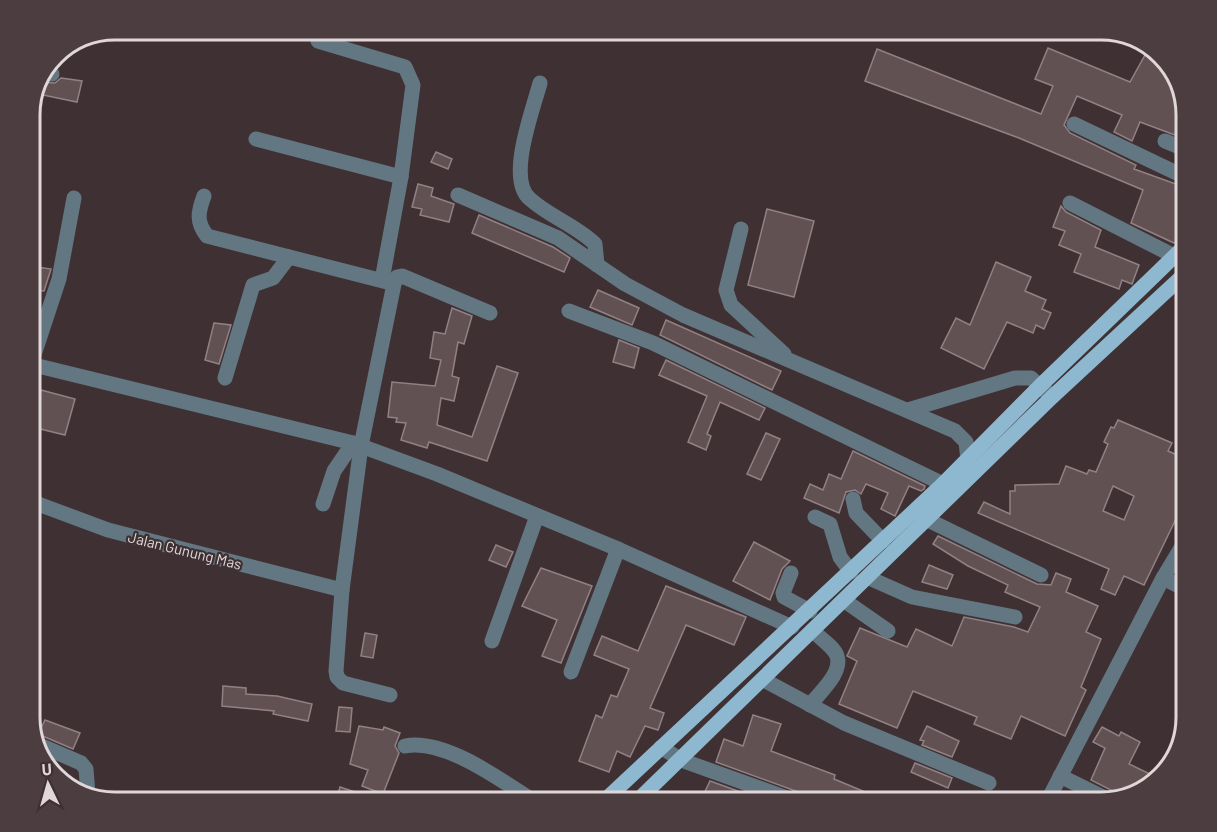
<svg xmlns="http://www.w3.org/2000/svg" width="1217" height="832" font-family="Barlow,sans-serif">
<rect width="100%" height="100%" fill="#3f3133"/>
<g fill="#615153" stroke="#928184" stroke-width="1.5" fill-rule="evenodd">
<path d="M1150,46L1178,77L1187,115V129L1183,138L1140,122L1132,141L1114,132L1122,115L1077,96L1064,125L1070,133L1136,165L1134,169L1187,188V221L1181,236L1174,243L1131,223L1143,190L1019,138L865,81L877,49L1041,114L1053,86L1035,79L1048,48L1130,82Z"/>
<path d="M61,78L82,81L77,102L38,94L43,82L55,83Z"/>
<path d="M436,152L452,159L448,169L431,162Z"/>
<path d="M418,184L433,188L431,196L454,204L449,222L420,215L422,209L412,207Z"/>
<path d="M1061,206L1066,212L1101,230L1095,247L1139,265L1132,284L1122,280L1119,289L1074,272L1081,254L1059,245L1065,231L1053,227Z"/>
<path d="M767,209L814,221L794,297L748,285Z"/>
<path d="M479,215L553,247L570,258L564,272L472,233Z"/>
<path d="M996,262L1031,277L1025,291L1046,300L1042,309L1051,313L1044,329L1036,325L1033,333L1007,322L984,369L941,348L956,318L970,325Z"/>
<path d="M30,266L51,269L44,291L30,290Z"/>
<path d="M598,290L639,308L632,325L590,307Z"/>
<path d="M452,308L472,316L464,344L458,342L452,376L459,378L454,401L441,398L437,425L472,437L497,366L518,373L487,461L429,442L427,448L401,440L406,423L396,422L397,418L388,417L392,382L435,386L441,360L430,358L434,332L445,334Z"/>
<path d="M666,320L781,371L772,390L660,335Z"/>
<path d="M214,323L231,325L219,364L205,360Z"/>
<path d="M619,340L639,348L634,368L613,362Z"/>
<path d="M666,360L765,408L759,420L720,402L707,434L711,436L706,450L688,442L707,396L659,375Z"/>
<path d="M41,390L75,399L65,435L32,427Z"/>
<path d="M1118,420L1172,443L1168,451L1187,459V496L1144,585L1124,576L1115,595L1101,589L1109,569L978,513L984,502L1010,514V491H1015V485L1059,484L1066,466L1087,474L1089,470L1096,472L1108,444L1104,442L1111,427L1114,428ZM1113,486L1134,496L1124,520L1103,511Z"/>
<path d="M766,433L780,439L761,480L747,474Z"/>
<path d="M853,451L925,486L924,489L921,491L909,486L895,516L881,509L888,493L866,484L861,494L855,490L846,492L839,513L804,498L810,484L823,490L829,474L841,479Z"/>
<path d="M938,536L1037,584L1051,585L1056,573L1071,579L1066,592L1098,606L1086,632L1101,639L1081,687L1086,690L1065,736L1021,716L1011,739L974,724L977,717L913,691L897,728L839,704L857,661L847,656L860,628L907,647L916,629L952,646L964,617L1014,627L1028,632L1040,607L1005,592L1008,585L968,566L933,544Z"/>
<path d="M754,542L790,561L782,569L770,600L733,581Z"/>
<path d="M496,545L513,552L506,567L489,560Z"/>
<path d="M929,565L953,575L947,589L922,582Z"/>
<path d="M541,568L592,586L561,663L542,656L557,620L522,606Z"/>
<path d="M666,586L746,617L734,645L686,625L650,708L664,713L658,730L645,726L630,757L617,751L609,772L579,761L596,715L602,718L611,695L617,697L629,669L594,655L602,636L638,651Z"/>
<path d="M365,633L377,635L373,658L361,656Z"/>
<path d="M223,686L246,688V694L277,696L312,704L308,721L273,714L274,711L222,706Z"/>
<path d="M339,707L352,708L350,732L336,731Z"/>
<path d="M753,715L781,724L771,751L835,775L834,779L889,802H818L801,793L716,762L724,739L743,746Z"/>
<path d="M45,720L80,733L73,749L38,734Z"/>
<path d="M359,726L383,730L384,727L400,733L395,746L399,753L383,794L362,786L368,770L350,764Z"/>
<path d="M927,726L959,741L952,757L922,745L924,741L920,740Z"/>
<path d="M1102,727L1119,736L1121,732L1140,742L1129,764L1158,778L1144,791L1118,798L1113,791L1091,780L1105,748L1093,742Z"/>
<path d="M915,763L952,778L948,788L911,772Z"/>
<path d="M710,781L749,795L746,802H700Z"/>
<path d="M340,787L358,793L355,802H336Z"/>
</g>
<g fill="none" stroke-linecap="round" stroke-linejoin="round">
<g stroke="#637782" stroke-width="15">
<path d="M318,41L405,67L413,85L401,177"/>
<path d="M47,73L52,74"/>
<path d="M540,83C533,110 506,179 530,199C550,217 577,226 595,244L597,265"/>
<path d="M1074,124L1187,178"/>
<path d="M256,139L401,177L382,280"/>
<path d="M1165,141L1187,150"/>
<path d="M458,195L558,238L625,284L683,315L955,431L966,442L968,460"/>
<path d="M204,196C198,212 196,222 207,236L391,283"/>
<path d="M1070,203L1174,256"/>
<path d="M741,229L726,290L731,305L784,354"/>
<path d="M569,311L653,343L943,484"/>
<path d="M30,364L353,443L437,474L618,549L792,627"/>
<path d="M31,364L59,279L74,198"/>
<path d="M225,378L253,285L273,278L289,257"/>
<path d="M908,410L1015,378H1031L1052,397"/>
<path d="M853,499L856,513L883,541"/>
<path d="M30,501L108,530L342,590"/>
<path d="M323,504L334,471L353,443"/>
<path d="M815,517L830,524L840,557L851,572"/>
<path d="M928,520L1041,575"/>
<path d="M791,573L783,593L784,597L810,611"/>
<path d="M869,578L912,597L1015,617"/>
<path d="M1163,578L1187,590"/>
<path d="M845,601L888,631"/>
<path d="M492,641L537,516"/>
<path d="M571,672L618,549"/>
<path d="M764,680L844,723L989,783"/>
<path d="M390,695L343,683L337,677L336,671L342,590L361,446L394,284L397,277L402,276L490,313"/>
<path d="M810,705C819,693 843,673 837,656C834,647 820,638 813,631"/>
<path d="M37,744L81,763L86,769L88,794"/>
<path d="M405,746C445,738 502,781 535,802"/>
<path d="M661,747L681,760L798,802"/>
<path d="M1060,776L1109,800"/>
<path d="M1047,802L1163,578L1187,538"/>
</g>
<g stroke="#8eb8cf" stroke-width="15">
<path d="M603,802L943,484L1039,387L1187,244"/>
<path d="M636,802L1052,397L1187,272"/>
</g>
</g>
<g text-anchor="middle" dominant-baseline="central" stroke-width="4.5" stroke-linejoin="round" paint-order="stroke">
<g font-size="15" fill="#e1d7d9" stroke="#3f3133">
<text transform="translate(185 550) rotate(14)">Jalan Gunung Mas</text>
</g>
</g>
<path d="M0 0H1217V832H0ZM115 40H1101A75 75 0 0 1 1176 115V717A75 75 0 0 1 1101 792H115A75 75 0 0 1 40 717V115A75 75 0 0 1 115 40Z" fill="#4c3e40" fill-rule="evenodd"/>
<path fill="none" stroke="#e1d7d9" stroke-width="3" d="M115 40H1101A75 75 0 0 1 1176 115V717A75 75 0 0 1 1101 792H115A75 75 0 0 1 40 717V115A75 75 0 0 1 115 40Z"/>
<g transform="translate(48 784) rotate(355)" stroke="#3f3133" stroke-width="4.5" paint-order="stroke">
<path d="M0-4.5L10 22L0 15L-10 22Z" fill="#e1d7d9"/>
<text y="-9" font-size="16" font-weight="bold" text-anchor="middle" fill="#e1d7d9">U</text>
</g>
</svg>
